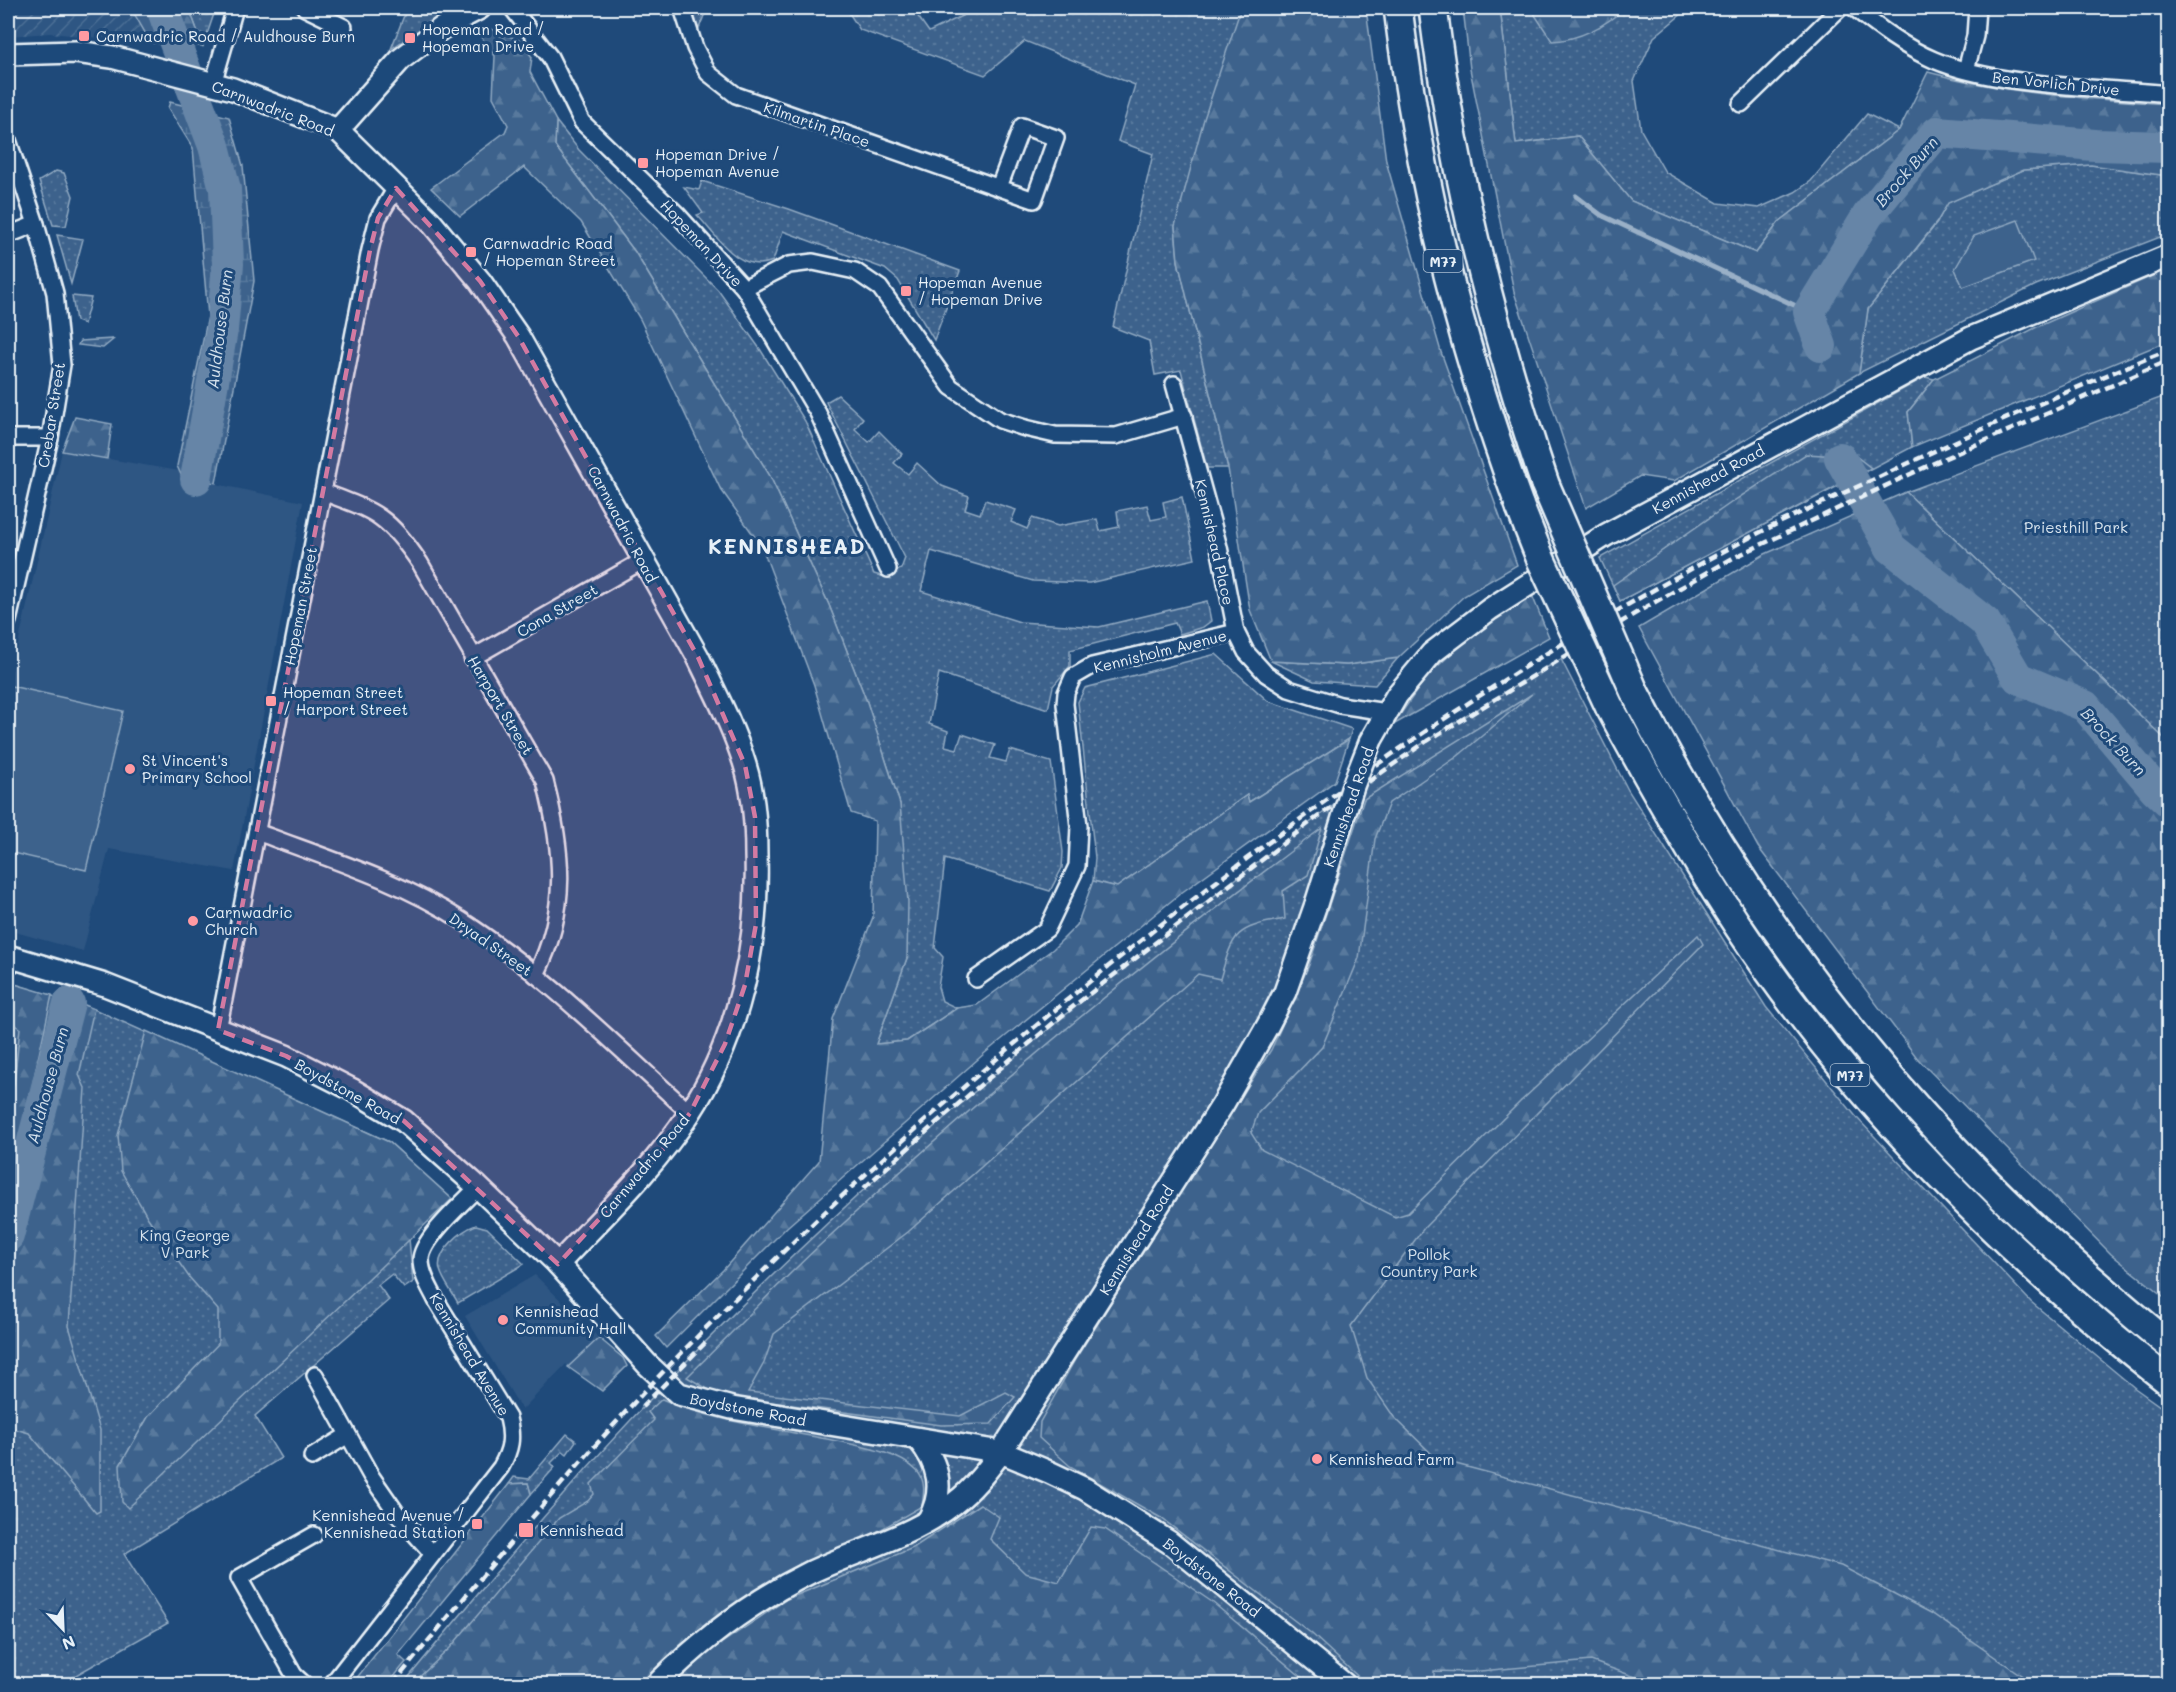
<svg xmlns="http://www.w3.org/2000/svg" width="2176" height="1692" font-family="Mali,sans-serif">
<defs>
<pattern id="industrial-furrows" width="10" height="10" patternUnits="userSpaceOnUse" patternTransform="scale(1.5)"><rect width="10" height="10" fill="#2e5683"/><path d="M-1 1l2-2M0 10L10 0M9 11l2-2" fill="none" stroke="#4c6f95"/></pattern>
<pattern id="green-dots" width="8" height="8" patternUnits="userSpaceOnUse" patternTransform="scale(1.5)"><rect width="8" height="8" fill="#3c628c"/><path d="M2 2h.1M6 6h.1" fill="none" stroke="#58799d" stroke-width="1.8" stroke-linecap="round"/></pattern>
<pattern id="forest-firs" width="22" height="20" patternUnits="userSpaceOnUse" patternTransform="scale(1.5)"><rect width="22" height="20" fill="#3c628c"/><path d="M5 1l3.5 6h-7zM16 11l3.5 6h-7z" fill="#58799d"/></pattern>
<pattern id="wetland-marsh" width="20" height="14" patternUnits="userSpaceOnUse" patternTransform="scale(1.5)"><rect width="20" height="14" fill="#3c628c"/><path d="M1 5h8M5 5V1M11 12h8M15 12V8" fill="none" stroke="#58799d"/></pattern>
</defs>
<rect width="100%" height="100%" fill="#1f4a7a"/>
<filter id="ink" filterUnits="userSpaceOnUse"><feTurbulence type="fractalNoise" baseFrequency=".0167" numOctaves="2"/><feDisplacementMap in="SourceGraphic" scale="12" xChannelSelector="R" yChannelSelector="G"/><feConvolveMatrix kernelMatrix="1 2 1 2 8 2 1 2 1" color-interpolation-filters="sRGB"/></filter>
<g filter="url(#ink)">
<g fill="#2e5683">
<path d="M62,451L179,471L182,477L303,502L234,871L109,849L83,951L8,930V689Z"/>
<path d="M535,1275L599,1338L568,1367L566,1364L522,1410L465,1316Z"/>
</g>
<path fill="url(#industrial-furrows)" d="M8,8H131L151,43L50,33L8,36Z"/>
<g fill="url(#green-dots)" stroke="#92aac2" stroke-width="1.5">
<path d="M189,8H216L203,46Z"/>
<path d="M407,8H450L391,49Z"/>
<path d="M693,8H707L698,31Z"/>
<path d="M858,8H912L929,32L978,8H1244L1175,226L1178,261L1228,468H1207L1181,370L1155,375L1149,341L1113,327L1153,154L1118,141L1135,85L1025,41L985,75L860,30L849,13Z"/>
<path d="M1500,8H1689L1654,37L1634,81L1641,130L1665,172L1718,203L1759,208L1795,192L1811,181L1867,114L1899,130L1779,222L1756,253L1631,201L1578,136L1516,144Z"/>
<path d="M556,121L579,150L718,290L760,349L805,421L874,574L885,577L901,569L905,558L826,402L838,395L863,418L855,429L869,442L879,431L902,454L894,463L908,474L917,463L942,486L969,496L965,509L980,514L985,500L1016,510L1011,522L1027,529L1032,518L1058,526L1097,519L1100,531L1119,527L1117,511L1147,505L1151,520L1166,517L1163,502L1182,497L1195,559L1089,583L1033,581L931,551L921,591L1020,622L1099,627L1207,601L1211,621L1203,627L1180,634L1175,623L1070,650V666L1053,686L1048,709L939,673L929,724L948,731L945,746L957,749L962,734L995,745L990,758L1006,762L1010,750L1051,762L1063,852L1062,868L1050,891L945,859L935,948L943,957L938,987L942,1001L957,1008L907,1041L876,1044L907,958L900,804L867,702L829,605L770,476L635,252L555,146Z"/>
<path d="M2091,165L2168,176V234L2036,285L1859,373L1868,309L1937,223L1947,203L2023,170Z"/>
<path d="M56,171L64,173L73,196L66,226L53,225L39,181Z"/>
<path d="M702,181L789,209L960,271L934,340L898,280L885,269L783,231L773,261C739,275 718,237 697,215L703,213L684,187L699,190Z"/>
<path d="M57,235L83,239L71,284Z"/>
<path d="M72,296L91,298L84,324L76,321Z"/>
<path d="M114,339L103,348L78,345L80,341Z"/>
<path d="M1925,377L1934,379L1908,412L1912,447L1620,601L1600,558Z"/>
<path d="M2168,395V742L1906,492Z"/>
<path d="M1216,654L1268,701L1352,729L1349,739L1249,802L1247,795L1117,887L1093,881L1095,858L1078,702L1085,688Z"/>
<path d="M1398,658L1375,685L1314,681L1271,661L1347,665Z"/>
<path d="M1561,659L1628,790L1766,1007L1858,1119L2031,1302L2136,1389L2168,1412V1684H403C481,1590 559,1496 643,1407C800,1239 972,1088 1152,945C1241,874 1332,803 1428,740C1471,712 1516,686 1561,659Z"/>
<path d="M8,982L94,1009L389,1142L452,1199L409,1239L413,1282L404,1288L392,1274L378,1285L389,1300L255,1416L281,1458L124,1554L168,1623L60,1684H8Z"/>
<path d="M476,1225L487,1228L524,1264L458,1303C453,1293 443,1281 440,1270C435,1252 462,1230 476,1225Z"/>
<path d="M567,1434L576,1441L567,1454L563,1451L551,1463L555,1467L531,1494L528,1483L509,1484L514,1477L529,1479Z"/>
</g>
<g fill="url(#forest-firs)" stroke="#92aac2" stroke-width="1.5">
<path d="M131,8H189L203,46L151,43Z"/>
<path d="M1241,8H1366L1386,161L1441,352L1517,565L1464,596L1398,658L1347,665L1271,661L1250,610L1228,468L1178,261L1175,226L1204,119Z"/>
<path d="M1463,8H1500L1516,144L1578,136L1631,201L1756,253L1779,222L1899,130L1928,72C2011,95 2084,98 2168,104V176L2091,165L2023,170L1948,203L1937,222L1868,309L1859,373L1674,481L1640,476L1586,508L1514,292L1470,69Z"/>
<path d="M1534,8H1625C1605,26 1579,40 1552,41L1535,15Z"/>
<path d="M488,28L519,40L532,57L530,72L556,121L555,146L635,252L770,476L829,605L867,702L900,804L908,902L907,958L876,1044L907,1041L957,1008L977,1005L1053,949L1077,925L1093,881L1117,887L1247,795L1249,802L1349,739L1335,781L1181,893L985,1053L787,1227L666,1348L656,1336L723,1270L819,1161L833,1019L873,917L875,821L851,813L814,685L762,547L720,488L640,319L581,222L524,167L460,216L431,188L505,132L508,125L493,97L495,56L475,29Z"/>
<path d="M2168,269V341L1912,447L1908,412L1934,379L2037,327Z"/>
<path d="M75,417L112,424L107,459L62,451Z"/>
<path d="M1806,454L1857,457L1871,468L1620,601L1613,585L1735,500Z"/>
<path d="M1906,492L2168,742V1300L2111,1254L1918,1059L1758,847L1639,628L1765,554Z"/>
<path d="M1532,595L1549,637L1393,725L1427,676L1475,632Z"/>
<path d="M1532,694L1458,756L1389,803L1375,839L1359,958L1322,1047L1258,1113L1251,1133L1262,1150L1395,1217L1408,1213L1520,1102L1698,935L1703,944L1424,1228L1351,1326L1367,1378L1394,1417L1437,1459L1841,1566L1931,1613L2034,1684H1655L1591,1661L1469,1672L1434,1671V1684H1366L1312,1634L1161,1518L1070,1466L1039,1438L1040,1422L1076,1358L1271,1050L1309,965L1364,799Z"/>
<path d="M1322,828L1308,875L1283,891L1285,919C1235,928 1234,931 1220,979L1198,974L908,1232L774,1334L764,1363L748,1392L960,1416L1006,1392L1015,1397L991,1424L941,1425L718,1395L687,1377C731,1334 774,1288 819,1246C979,1097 1147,958 1322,828Z"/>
<path d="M8,982L52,995L8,1197V1104L14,1083L20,1028L8,1021Z"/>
<path d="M78,1002L94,1009L79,1075L85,1088L69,1326L100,1430V1511L96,1513L29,1433L8,1427V1285L28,1193Z"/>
<path d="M146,1031L389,1142L452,1199L128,1508L122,1502L120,1465L148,1417L218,1344V1310L189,1277L148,1218L121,1171L118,1135Z"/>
<path d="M599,1338L623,1358L627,1366L602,1391L568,1367Z"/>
<path d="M662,1399C708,1420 776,1429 827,1439C853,1445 898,1451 917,1471C926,1481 924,1493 922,1506L871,1535L794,1570L676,1652L642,1684H412L450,1648L559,1518L588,1501L594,1494L591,1484L654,1420L648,1412Z"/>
<path d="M528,1483L531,1494L398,1655L406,1662L388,1684H352L509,1484Z"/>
<path d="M980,1504L999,1517L990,1539L1025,1573L1059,1582L1091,1527L1105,1529L1212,1602L1310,1684H674L713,1649L787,1599L913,1548Z"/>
</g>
<path fill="url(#wetland-marsh)" stroke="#92aac2" stroke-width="1.5" d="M170,102L229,117L243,166L254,281L216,483L182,477L177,466L208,316L193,148L168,108Z"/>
<g fill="#3c628c" stroke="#92aac2" stroke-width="1.5">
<path d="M2018,220L2034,261L1963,287L1955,269L1974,236Z"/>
<path d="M11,686L123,711L86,870L8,852V701Z"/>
</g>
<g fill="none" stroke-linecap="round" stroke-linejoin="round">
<path stroke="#9ab0c7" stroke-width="5" d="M1576,196L1601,215L1809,312"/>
<g stroke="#6685a7" stroke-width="32">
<path d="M162,8L214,146L225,189L228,264L222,330L196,479"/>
<path d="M1821,346L1809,312L1868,215L1937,132L2095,145L2168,147"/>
<path d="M1840,458L1891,548L1985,622L2018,678L2085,706L2155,789L2168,801"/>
<path d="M8,1236L69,1003"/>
</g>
<g stroke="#e8f1f8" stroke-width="20">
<g id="street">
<path d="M305,8L344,27"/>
<path d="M512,8L550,57L582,122L678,215L744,288L818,413L888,569"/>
<path d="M682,8L695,48L708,73L736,95L1034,200L1056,138L1022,126L999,187"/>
<path d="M1854,8C1879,28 1904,47 1934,60C1998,87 2098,87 2168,94"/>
<path d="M1966,70L1975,36L1977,8"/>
<path d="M213,84L235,8"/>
<path d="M1741,104L1840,8"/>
<path d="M8,140L36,224L55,293L62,365L50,438L8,621"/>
<path d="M8,235L36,224"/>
<path d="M744,288L789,265L813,262L855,271L880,288L951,387L1000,420L1025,428L1055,435L1116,436L1184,416"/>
<path d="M1174,384L1219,547L1236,632L1246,652L1266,674L1289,689L1340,705L1386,712"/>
<path d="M8,438H50"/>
<path d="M323,492C377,512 387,515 420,563L545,781C563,851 569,909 536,975"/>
<path d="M472,658L642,561"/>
<path d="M257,832C326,858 399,880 461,920C545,974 616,1046 690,1113"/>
<path d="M976,979L1047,929L1077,866L1079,826L1065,704L1066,693L1073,677L1092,666L1236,632"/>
<path d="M218,1030L370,250L378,218L396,188"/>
<path d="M315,1375L371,1476L398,1515L432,1553"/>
<path d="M312,1457L348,1435"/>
<path d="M304,1684L294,1675L239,1578L314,1535"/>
<path d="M332,1684L501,1467C511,1449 513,1438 508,1418L436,1300C430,1288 421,1274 421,1260C421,1239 463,1203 478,1187"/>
</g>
</g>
<g stroke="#e8f1f8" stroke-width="26">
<g id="secondary">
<path d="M8,54L76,52L112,57L233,89L338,130L430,221L480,281L518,336L698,657C715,692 734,728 745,765C754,794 756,825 756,855C759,945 739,1037 689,1114C653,1169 603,1216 558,1264"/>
<path d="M338,130L401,59L442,28L480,8"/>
<path d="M1371,740L1397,695L1432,653L1490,609L1606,535L1971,338L2168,256"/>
<path d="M8,956L105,985L286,1056L351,1089L404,1121L478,1187L558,1264L647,1364L679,1394L732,1408L1001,1452L1049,1472L1085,1489L1169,1542L1344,1684"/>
<path d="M918,1439C939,1464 945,1490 929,1519"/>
<path d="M657,1684C702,1639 754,1600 811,1572C862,1548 919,1535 962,1497C977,1484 989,1468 1001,1452L1223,1104L1268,1025L1285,992L1316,904"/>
</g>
</g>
<g stroke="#e8f1f8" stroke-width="32">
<g id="highway">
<path d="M1398,8C1419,179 1460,344 1520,507"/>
<path d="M1433,8C1453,171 1492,328 1545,484"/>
<path d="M1634,691C1726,874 1850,1047 1996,1191C2050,1245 2109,1295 2168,1344"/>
<path d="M1609,706C1650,782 1692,857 1740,929C1854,1101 2007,1254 2168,1381"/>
</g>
</g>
<use href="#street" stroke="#1f4a7a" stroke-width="15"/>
<use href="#secondary" stroke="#1f4a7a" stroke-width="21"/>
<use href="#highway" stroke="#1f4a7a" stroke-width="27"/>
<g stroke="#e8f1f8" stroke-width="4.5" stroke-dasharray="9 4.5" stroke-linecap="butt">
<path d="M864,1188L936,1123L1065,1013L1312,821L1427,741L1641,610L1733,558L1934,463L2168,361"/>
<path d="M642,1407L707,1341"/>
<path d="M393,1684C474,1585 556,1487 643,1393C798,1229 967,1078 1144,938C1327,793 1520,660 1726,550C1776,523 1828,500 1879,477C1974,432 2071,389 2168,350"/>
</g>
<g stroke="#e8f1f8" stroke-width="26" stroke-linecap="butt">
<path id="secondary-bridge" d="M1316,904L1353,786L1371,740"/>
</g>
<g stroke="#e8f1f8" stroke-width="32" stroke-linecap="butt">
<g id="highway-bridge">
<path d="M1545,484L1634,691"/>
<path d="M1520,507L1541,560L1609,706"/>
</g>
</g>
<use href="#secondary-bridge" stroke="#1f4a7a" stroke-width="21"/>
<use href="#highway-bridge" stroke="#1f4a7a" stroke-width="27"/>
</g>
</g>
<path fill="#d37aa2" fill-opacity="0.2" stroke="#d37aa2" stroke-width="4.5" stroke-dasharray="12 8" stroke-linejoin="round" d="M396,188L480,281L518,336L698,657L745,765L755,817L756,924L745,985L725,1044L690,1113L666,1146L558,1264L404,1121L286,1056L218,1030L370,250L378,218Z"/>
<g fill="#ff9aa2" stroke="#1f4a7a" stroke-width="2">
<rect x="78" y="30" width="12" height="12" rx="3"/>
<rect x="404" y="32" width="12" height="12" rx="3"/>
<rect x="637" y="157" width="12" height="12" rx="3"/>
<rect x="465" y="246" width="12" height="12" rx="3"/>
<rect x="900" y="285" width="12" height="12" rx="3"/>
<rect x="265" y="695" width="12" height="12" rx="3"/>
<circle cx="130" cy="769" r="6"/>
<circle cx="193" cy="921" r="6"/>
<circle cx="503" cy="1320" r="6"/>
<circle cx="1317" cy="1459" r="6"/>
<rect x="471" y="1518" width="12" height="12" rx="3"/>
<rect x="518" y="1522" width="16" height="16" rx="3"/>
</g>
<g text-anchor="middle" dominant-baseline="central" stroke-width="6" stroke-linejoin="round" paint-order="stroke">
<g fill="#1f4a7a" stroke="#acbfd2" stroke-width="1.5">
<rect x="1423.5" y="250" width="39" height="22" rx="4.5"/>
<rect x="1830.5" y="1064" width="39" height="22" rx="4.5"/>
</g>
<g font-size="14" font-weight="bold" fill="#e8f1f8">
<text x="1443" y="261">M77</text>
<text x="1850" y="1075">M77</text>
</g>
<g font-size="15" fill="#e8f1f8" stroke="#1f4a7a" text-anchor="start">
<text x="422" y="29">Hopeman Road /<tspan x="422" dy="17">Hopeman Drive</tspan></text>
<text x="96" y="36">Carnwadric Road / Auldhouse Burn</text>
<text x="655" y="154">Hopeman Drive /<tspan x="655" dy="17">Hopeman Avenue</tspan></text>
<text x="483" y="243">Carnwadric Road<tspan x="483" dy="17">/ Hopeman Street</tspan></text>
<text x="918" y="282">Hopeman Avenue<tspan x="918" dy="17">/ Hopeman Drive</tspan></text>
<text x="283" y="692">Hopeman Street<tspan x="283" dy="17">/ Harport Street</tspan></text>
<text x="142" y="760">St Vincent's<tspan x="142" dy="17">Primary School</tspan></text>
<text x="205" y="912">Carnwadric<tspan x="205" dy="17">Church</tspan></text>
<text x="515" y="1311">Kennishead<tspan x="515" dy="17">Community Hall</tspan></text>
<text x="1329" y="1459">Kennishead Farm</text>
<text x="465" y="1515" text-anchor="end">Kennishead Avenue /<tspan x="465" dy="17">Kennishead Station</tspan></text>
<text x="540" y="1530">Kennishead</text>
</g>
<g font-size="15" fill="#e8f1f8" stroke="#1f4a7a">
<text transform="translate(2056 83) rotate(6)">Ben Vorlich Drive</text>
<text transform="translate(273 108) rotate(21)">Carnwadric Road</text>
<text transform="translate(817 124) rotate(19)">Kilmartin Place</text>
<text transform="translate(702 243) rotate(47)">Hopeman Drive</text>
<text transform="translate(51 415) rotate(-81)">Crebar Street</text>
<text transform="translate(1708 479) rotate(-29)">Kennishead Road</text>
<text transform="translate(623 524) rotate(62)">Carnwadric Road</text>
<text transform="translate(1215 542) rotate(77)">Kennishead Place</text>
<text transform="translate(300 606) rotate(-79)">Hopeman Street</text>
<text transform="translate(557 610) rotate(-30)">Cona Street</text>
<text transform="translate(1160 651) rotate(-14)">Kennisholm Avenue</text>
<text transform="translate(501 705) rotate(59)">Harport Street</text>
<text transform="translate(1348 807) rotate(-71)">Kennishead Road</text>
<text transform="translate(491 944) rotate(35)">Dryad Street</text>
<text transform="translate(348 1091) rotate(29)">Boydstone Road</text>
<text transform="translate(644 1166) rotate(-50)">Carnwadric Road</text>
<text transform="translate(1136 1240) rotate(-58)">Kennishead Road</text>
<text transform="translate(470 1354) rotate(59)">Kennishead Avenue</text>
<text transform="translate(748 1409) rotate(11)">Boydstone Road</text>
<text transform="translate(1212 1577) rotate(38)">Boydstone Road</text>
</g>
<g font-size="15" fill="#d7e3ed" stroke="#1f4a7a">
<text x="2076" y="527">Priesthill Park</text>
<text x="185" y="1235">King George<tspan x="185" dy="17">V Park</tspan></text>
<text x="1429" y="1254">Pollok<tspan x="1429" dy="17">Country Park</tspan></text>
</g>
<g font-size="16" font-style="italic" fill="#d4e1ec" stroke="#1f4a7a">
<text transform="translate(1906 171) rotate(-49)">Brock Burn</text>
<text transform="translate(219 329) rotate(-83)">Auldhouse Burn</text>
<text transform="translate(2114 741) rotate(47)">Brock Burn</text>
<text transform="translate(47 1085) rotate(-75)">Auldhouse Burn</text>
</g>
<g font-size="21" font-weight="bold" letter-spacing="1.5" fill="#e8f1f8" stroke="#1f4a7a">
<text x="787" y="545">KENNISHEAD</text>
</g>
</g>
<rect width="2176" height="1692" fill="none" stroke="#1f4a7a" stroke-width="30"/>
<rect x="15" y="15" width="2146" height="1662" fill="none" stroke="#e8f1f8" stroke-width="2" filter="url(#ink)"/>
<g transform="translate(63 1629) rotate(157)" stroke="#1f4a7a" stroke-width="4.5" paint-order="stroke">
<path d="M0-4.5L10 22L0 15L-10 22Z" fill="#e8f1f8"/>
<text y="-9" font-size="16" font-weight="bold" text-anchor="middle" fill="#e8f1f8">N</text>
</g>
</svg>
